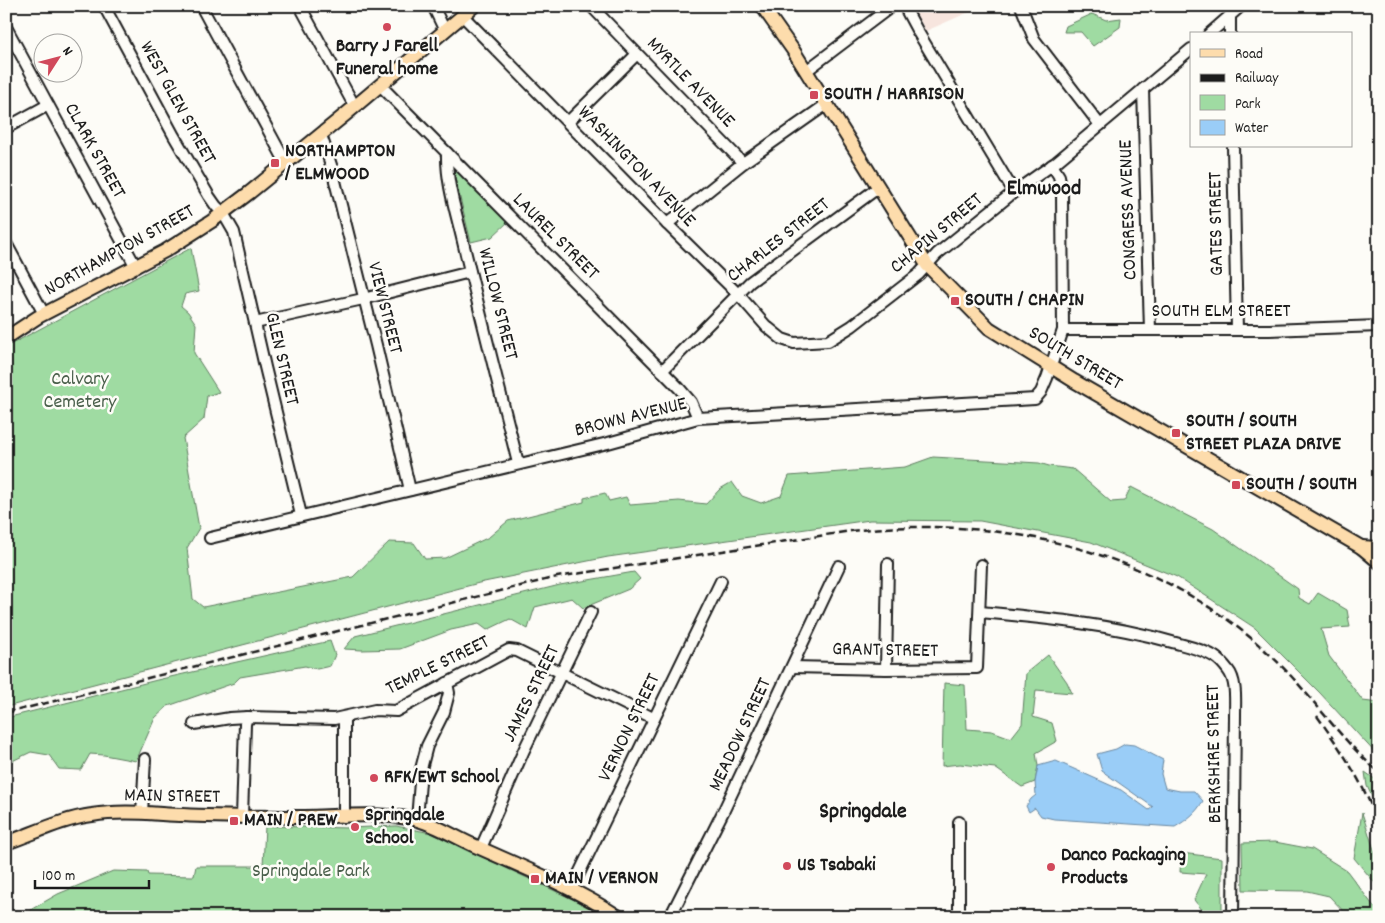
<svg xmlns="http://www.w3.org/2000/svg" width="1385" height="923" font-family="Dekko,sans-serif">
<rect width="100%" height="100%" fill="#fdfcf7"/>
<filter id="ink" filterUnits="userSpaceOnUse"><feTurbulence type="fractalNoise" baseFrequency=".02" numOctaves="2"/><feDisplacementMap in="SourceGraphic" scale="10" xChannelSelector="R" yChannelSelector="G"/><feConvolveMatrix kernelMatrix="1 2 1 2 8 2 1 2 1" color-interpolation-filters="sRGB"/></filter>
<g filter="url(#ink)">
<path fill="#f7e5de" d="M922,6H983L926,31L914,11Z"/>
<g fill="#9fdba2" stroke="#5e7c5f">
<path d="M1092,14L1106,20L1121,18L1120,27L1093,46L1081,32H1064L1066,26Z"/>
<path d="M455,170L460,172L508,222L492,237L471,242L454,174Z"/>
<path d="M191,248L199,291L185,294L181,306L188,312L196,324L194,353L219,392L207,396L204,419L183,438L199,528L187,548L193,599L203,607L353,577L389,542L414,543L425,559L445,558L489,537L508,521L584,502V498L605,493L609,501L626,497L630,505L679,501L706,504L720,489L732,482L742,496L761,503L781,496L789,476L905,467L933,457L1039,463L1049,466L1073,469L1111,502L1124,501L1131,487L1213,529L1298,589L1299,598L1310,604L1318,593L1347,610L1350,627L1321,629L1329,656L1363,701L1379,703V757L1320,693L1255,628L1177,577L1091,542L980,521L870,520L608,557L479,583L6,707V347Z"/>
<path d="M634,572L640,579L629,589L583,608L572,598L535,607L528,629L510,619L487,630L479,624L451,630L400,649L362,650L344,649L355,636L560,585Z"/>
<path d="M330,641L335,655L330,666L317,669L305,666L240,677L234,683L168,706L155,718L136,761L104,755L90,754L81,770L59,769L49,755L31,752L6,764V718L157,680Z"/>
<path d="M1048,655L1067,682L1072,693L1036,690L1033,717L1052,723L1057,741L1036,753L1038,766L1035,782L1022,787L995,768L960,764L942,766L944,683L965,685L967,729L992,731L1011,738L1022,724L1026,673Z"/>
<path d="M1365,772L1379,782V812L1367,786Z"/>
<path d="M1362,813L1379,865V888L1354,858Z"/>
<path d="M265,826L348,828L396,826L431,833L598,911L606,917H28L32,909L58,894L113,871L147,872L148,875L194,876L196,866H263Z"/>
<path d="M1275,842L1312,849L1347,871L1378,912L1379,917H1349L1329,896L1307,891L1243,890L1242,843Z"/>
<path d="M1181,853L1222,858V917H1203V911L1194,900L1206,874L1180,872Z"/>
</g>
<path fill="#9acdf7" stroke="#68869f" d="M1125,744L1134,745L1163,760L1161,774L1165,788L1180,791H1194L1203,801C1196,813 1187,820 1175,827L1054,819L1041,816L1035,808L1029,812L1026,806L1031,799L1036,795L1035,782L1038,766L1056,761L1121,790L1149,810L1153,807L1102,771L1097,754L1116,749Z"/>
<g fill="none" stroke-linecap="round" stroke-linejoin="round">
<g stroke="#1c1c1c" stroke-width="14">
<g id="minor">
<path d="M104,6L174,136L209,196L216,206L223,213L234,232L265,367L301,515"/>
<path d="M201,6L286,163"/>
<path d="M300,6L355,107"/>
<path d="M433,6L445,31"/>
<path d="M591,6L743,163"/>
<path d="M904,6L918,32L1014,192"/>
<path d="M1021,6L1034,39L1100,125"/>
<path d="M463,16L667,224L738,294L766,326L782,339L794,343L828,341L852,326L919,274L937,254L1014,192L1055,163L1191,49"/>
<path d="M1230,16V34"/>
<path d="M6,27L136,267"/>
<path d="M1209,34L1241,6"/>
<path d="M806,71L892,6"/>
<path d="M381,86L679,388L691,402L698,418"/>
<path d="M1143,89L1150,330"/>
<path d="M568,122L637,54"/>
<path d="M6,128L48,105"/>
<path d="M321,135L331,165L376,345L410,490"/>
<path d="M1233,146L1237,330"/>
<path d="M447,153C446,183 457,215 464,246C481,318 500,391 518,463"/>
<path d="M667,224L743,163L827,104"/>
<path d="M6,243L44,314"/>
<path d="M255,323L363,299L470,272"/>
<path d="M1063,330H1269L1379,326"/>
<path d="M662,371L750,282L879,187"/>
<path d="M210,538L608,443L698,418L1035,399L1041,392L1047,378L1063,330L1062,192L1059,176L1052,165"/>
<path d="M980,612C1044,618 1110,624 1172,642C1186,646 1203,649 1215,657C1220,660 1225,666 1228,670C1237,681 1235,701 1235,715L1233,917"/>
<path d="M792,667L886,669L977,668L981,565"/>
<path d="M886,669L888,564"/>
<path d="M194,724L230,718L247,717L334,719L375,710L396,711L509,650L517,651L653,718"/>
<path d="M142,813L145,759"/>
<path d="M242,817L245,724L247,717"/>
<path d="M344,817V718"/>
<path d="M417,820L421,769L427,746L444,712L449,693L447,683"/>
<path d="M959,822V917"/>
<path d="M481,848L524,750L591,612"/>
<path d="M571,890L721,581"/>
<path d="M670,917L724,810L839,566"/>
</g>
</g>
<g stroke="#1c1c1c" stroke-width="16">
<g id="major">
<path d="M762,6L793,50L927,265L989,328L1074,381L1361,547L1379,562"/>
<path d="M6,338L38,317L165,251L212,221L249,193L346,114L474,6"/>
<path d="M1361,547L1379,548"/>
<path d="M6,843C35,833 62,819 92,815C122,810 154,814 183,815C216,817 249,817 282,817C322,818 375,811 414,819C435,824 453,836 473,845C522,867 573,887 619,917"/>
</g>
</g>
<use href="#minor" stroke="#fdfcf7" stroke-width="10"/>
<use href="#major" stroke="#fddcac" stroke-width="12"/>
<g stroke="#1c1c1c" stroke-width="2.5" stroke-dasharray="8 4" stroke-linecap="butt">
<path d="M6,713L557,577L851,531C999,514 1157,550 1268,653C1308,689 1337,737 1379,772"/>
<path d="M1317,716C1342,751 1365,785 1379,826"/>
</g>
</g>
</g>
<g fill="#d1495b" stroke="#fdfcf7" stroke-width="2">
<circle cx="387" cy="27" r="5"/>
<rect x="809" y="90" width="10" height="10" rx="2.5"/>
<rect x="270" y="158" width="10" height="10" rx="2.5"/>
<rect x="950" y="296" width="10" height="10" rx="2.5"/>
<rect x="1171" y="428" width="10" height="10" rx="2.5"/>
<rect x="1231" y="480" width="10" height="10" rx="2.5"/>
<circle cx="374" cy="778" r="5"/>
<rect x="229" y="816" width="10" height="10" rx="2.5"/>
<circle cx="355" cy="827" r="5"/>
<circle cx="787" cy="866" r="5"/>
<circle cx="1051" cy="867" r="5"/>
<rect x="530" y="874" width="10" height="10" rx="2.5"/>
</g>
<g text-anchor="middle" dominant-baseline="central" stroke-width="5" stroke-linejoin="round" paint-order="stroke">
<g font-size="20" font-weight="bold" fill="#1c1c1c" stroke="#fdfcf7" text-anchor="start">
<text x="387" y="47" text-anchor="middle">Barry J Farell<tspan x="387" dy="23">Funeral home</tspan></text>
<text x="824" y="95">SOUTH / HARRISON</text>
<text x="285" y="152">NORTHAMPTON<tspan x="285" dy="23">/ ELMWOOD</tspan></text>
<text x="965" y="301">SOUTH / CHAPIN</text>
<text x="1186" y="422">SOUTH / SOUTH<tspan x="1186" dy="23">STREET PLAZA DRIVE</tspan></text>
<text x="1246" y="485">SOUTH / SOUTH</text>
<text x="384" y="778">RFK/EWT School</text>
<text x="365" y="816">Springdale<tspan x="365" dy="23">School</tspan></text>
<text x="244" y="821">MAIN / PREW</text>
<text x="1061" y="856">Danco Packaging<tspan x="1061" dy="23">Products</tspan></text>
<text x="797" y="866">US Tsabaki</text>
<text x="545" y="879">MAIN / VERNON</text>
</g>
<g font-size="20" fill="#1c1c1c" stroke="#fdfcf7">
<text transform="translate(690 83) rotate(46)">MYRTLE AVENUE</text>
<text transform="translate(177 103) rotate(61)">WEST GLEN STREET</text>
<text transform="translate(94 151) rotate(61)">CLARK STREET</text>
<text transform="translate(636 167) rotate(46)">WASHINGTON AVENUE</text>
<text transform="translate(1129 210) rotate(-92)">CONGRESS AVENUE</text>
<text transform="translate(1217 224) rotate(-91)">GATES STREET</text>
<text transform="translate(937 234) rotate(-40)">CHAPIN STREET</text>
<text transform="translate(555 237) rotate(45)">LAUREL STREET</text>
<text transform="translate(779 241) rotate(-38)">CHARLES STREET</text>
<text transform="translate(120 251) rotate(-29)">NORTHAMPTON STREET</text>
<text transform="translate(497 304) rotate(76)">WILLOW STREET</text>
<text transform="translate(384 308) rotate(76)">VIEW STREET</text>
<text x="1221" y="312">SOUTH ELM STREET</text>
<text transform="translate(281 359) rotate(77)">GLEN STREET</text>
<text transform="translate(1075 359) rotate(31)">SOUTH STREET</text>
<text transform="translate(631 418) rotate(-14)">BROWN AVENUE</text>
<text transform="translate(885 651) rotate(1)">GRANT STREET</text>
<text transform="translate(438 666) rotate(-26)">TEMPLE STREET</text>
<text transform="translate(532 694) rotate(-64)">JAMES STREET</text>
<text transform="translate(630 728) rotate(-64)">VERNON STREET</text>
<text transform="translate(741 735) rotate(-65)">MEADOW STREET</text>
<text transform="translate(1215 754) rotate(-91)">BERKSHIRE STREET</text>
<text transform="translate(172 797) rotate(1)">MAIN STREET</text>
</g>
<g font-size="20" fill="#4a5f4b" stroke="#fdfcf7">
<text x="80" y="380">Calvary<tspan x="80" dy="23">Cemetery</tspan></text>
<text x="311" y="872">Springdale Park</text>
</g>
<g font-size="22" font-weight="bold" fill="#1c1c1c" stroke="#fdfcf7">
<text x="1044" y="189">Elmwood</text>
<text x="863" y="812">Springdale</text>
</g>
</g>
<rect width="1385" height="923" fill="none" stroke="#fdfcf7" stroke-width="25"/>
<rect x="12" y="12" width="1360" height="898" fill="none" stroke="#1c1c1c" stroke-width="2" filter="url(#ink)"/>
<rect x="1190" y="32" width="162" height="115" fill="#fdfcf7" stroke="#a3a29f"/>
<rect x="1200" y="49" width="25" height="8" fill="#fddcac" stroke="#a3a29f"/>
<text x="1235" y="58" font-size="15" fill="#1c1c1c">Road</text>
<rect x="1200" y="74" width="25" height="8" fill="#1c1c1c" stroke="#a3a29f"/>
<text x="1235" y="82" font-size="15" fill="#1c1c1c">Railway</text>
<rect x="1200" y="95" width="25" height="15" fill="#9fdba2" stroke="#a3a29f"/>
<text x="1235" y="108" font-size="15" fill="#1c1c1c">Park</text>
<rect x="1200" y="120" width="25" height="15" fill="#9acdf7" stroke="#a3a29f"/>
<text x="1235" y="132" font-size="15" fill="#1c1c1c">Water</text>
<g transform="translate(58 58) rotate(54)"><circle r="24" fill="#fdfcf7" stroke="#a3a29f"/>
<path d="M0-4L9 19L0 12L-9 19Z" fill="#d1495b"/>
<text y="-8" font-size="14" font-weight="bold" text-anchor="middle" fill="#1c1c1c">N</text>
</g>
<path d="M35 880v8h114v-8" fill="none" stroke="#1c1c1c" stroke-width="2.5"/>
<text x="42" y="880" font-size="15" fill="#1c1c1c" stroke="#fdfcf7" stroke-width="4" paint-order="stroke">100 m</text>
</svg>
